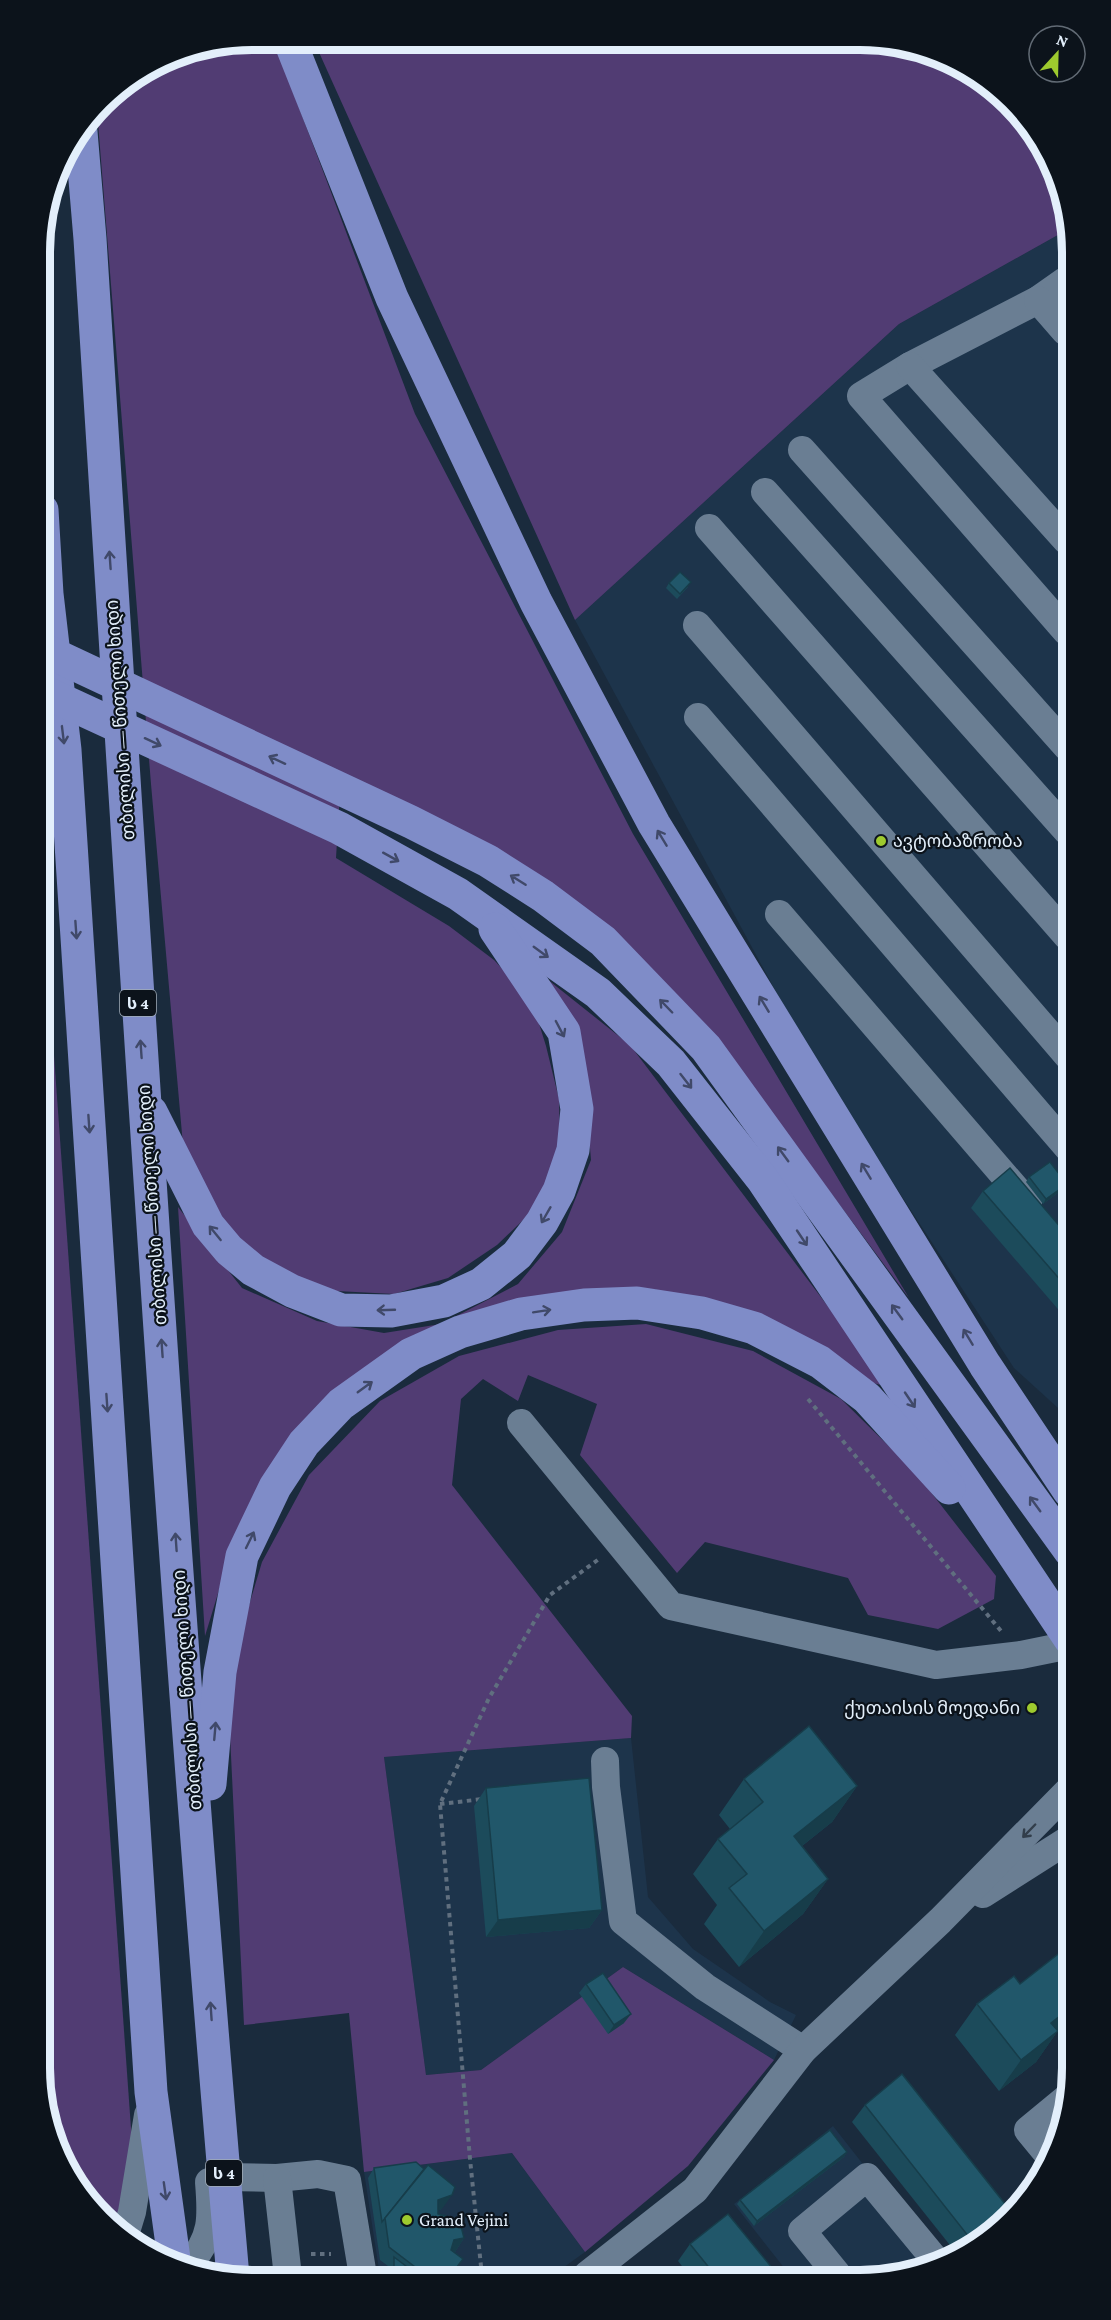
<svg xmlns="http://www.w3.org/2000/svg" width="1111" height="2320" font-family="'Crimson Pro','Noto Sans Georgian',serif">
<rect width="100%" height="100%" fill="#1a2b3d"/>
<g fill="#1d344b">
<path d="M1065,231L1069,1418L1014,1368L814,1062L575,620L899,324Z"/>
<path d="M631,1738L648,1897L693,1949L770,2002L796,2015L774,2060L623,1967L481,2070L426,2075L384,1757Z"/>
<path d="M833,2126L940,2262L915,2274H789L734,2204Z"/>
<path d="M512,2153L585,2252L553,2275L380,2276L364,2172Z"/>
</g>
<g fill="#513c73">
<path d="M252,39H273L415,414L633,834L909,1298L720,1044L610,929L341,776L336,858L449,926L494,960L532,1001L546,1046L559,1099L560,1149L541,1203L497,1245L448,1278L394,1294L317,1290L249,1252L216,1214L183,1145L151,784L97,110L111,92L171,55Z"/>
<path d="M313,39L900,43L1000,92L1043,145L1065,196V231L899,324L575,620Z"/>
<path d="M43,902L133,2156L115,2230L75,2186L46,2124Z"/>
<path d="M547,979L630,1045L889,1387L865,1381L654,1289L379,1363L230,1554L205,1636L178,1207L242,1288L317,1321L384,1333L441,1324L518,1284L562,1232L591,1160L583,1061Z"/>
<path d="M646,1324L753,1351L841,1399L916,1473L996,1576L994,1599L938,1629L868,1615L848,1578L705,1542L677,1573L580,1455L597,1404L528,1375L518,1401L483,1379L461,1399L452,1485L632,1716L631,1738L384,1757L426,2075L481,2070L623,1967L774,2060L688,2166L585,2252L512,2153L364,2172L349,2013L244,2025L229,1714L237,1645L262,1562L309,1475L380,1401L459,1356L558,1330Z"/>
</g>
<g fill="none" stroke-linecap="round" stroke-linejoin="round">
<g stroke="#606f7f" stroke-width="4" stroke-dasharray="4.5 4.5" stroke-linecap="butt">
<path d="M808,1399L1001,1631"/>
<path d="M440,1804L483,1799"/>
<path d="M311,2254H331"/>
<path d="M482,2276L470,2159L440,1804L489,1698L550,1595L599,1559"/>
</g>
<g stroke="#6a7e93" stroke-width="28">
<path d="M1065,281L1038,300L910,366L861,396L1066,631"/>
<path d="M1038,300L1065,331"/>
<path d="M910,366L1066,540"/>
<path d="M802,450L1067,747"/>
<path d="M765,492L1067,831"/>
<path d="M709,528L1067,936"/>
<path d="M697,625L1068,1056"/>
<path d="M698,717L1068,1148"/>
<path d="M779,914L1028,1203"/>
<path d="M521,1423L671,1606L936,1665L1021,1655L1070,1645"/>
<path d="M605,1761L606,1787L623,1921L705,1987L803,2050"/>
<path d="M983,1894L1071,1838"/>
<path d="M1051,2158L1028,2130L1068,2097"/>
<path d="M224,2177L277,2178L318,2174L347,2180L363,2276"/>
<path d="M277,2178L288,2277"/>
<path d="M125,2235L132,2212L148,2115"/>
<path d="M188,2266C213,2237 212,2218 209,2182"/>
<path d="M837,2274L802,2231L867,2177L938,2263"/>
<path d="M587,2275L695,2190L803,2050L940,1921L1070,1789"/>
</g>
<g stroke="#7f8cc8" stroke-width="33">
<path d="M289,39L392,298L536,602L654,824L985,1365L1069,1491"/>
<path d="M81,132L90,239C133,918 173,1598 233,2277"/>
<path d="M42,510L47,594L65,750L151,2092L174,2259"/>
<path d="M42,649L411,822L488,861L543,896L603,941L706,1048L1070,1551"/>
<path d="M44,692L339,828L458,894L598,993L671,1063L763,1180L1070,1639"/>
<path d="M151,1112L208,1225L229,1250L253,1270L292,1291L341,1310L391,1311L444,1301L481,1284L517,1255L542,1222L559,1191L573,1150L577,1109L564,1032L495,929"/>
<path d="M210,1784L220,1672L242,1556L275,1487L304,1443L341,1404L411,1354L460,1332L521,1314L584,1305L637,1303L702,1313L754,1328L820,1362L867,1398L949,1488"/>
</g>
</g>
<g fill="#1c4b5b">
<path d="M669,583L688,587L677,599L666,588Z"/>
<path d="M1029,1177L1067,1184L1063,1189L1043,1204L1026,1182Z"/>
<path d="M983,1191L1068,1236L1069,1322L971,1208Z"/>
<path d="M744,1779L857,1786L832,1822L802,1846L828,1879L803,1914L739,1967L704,1924L717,1905L693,1874L718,1839L730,1829L719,1815Z"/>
<path d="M486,1788L602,1910L589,1928L486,1937L474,1806Z"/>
<path d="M1071,1944V2021L1057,2032L1036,2062L999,2091L955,2035L977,2004L1020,1984Z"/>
<path d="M586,1984L624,2023L608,2034L579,1993Z"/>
<path d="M865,2105L977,2245L957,2254L852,2122Z"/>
<path d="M847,2152L844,2157L754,2226L737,2204L740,2200Z"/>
<path d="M374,2168L442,2209L438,2210V2214L449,2225L464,2238L455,2252H453L451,2276H388V2266L380,2260L368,2178Z"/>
<path d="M690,2244L777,2274L689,2275L678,2261Z"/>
</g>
<g fill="#173d4a">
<path d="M1067,1184L1063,1189L1043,1204L1046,1199Z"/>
<path d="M857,1786L832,1822L769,1872L794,1836Z"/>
<path d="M828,1879L803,1914L739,1967L764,1931Z"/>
<path d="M602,1910L589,1928L486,1937L498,1920Z"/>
<path d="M1071,2007V2021L1057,2032L1036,2062L999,2091L1021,2060L1051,2023Z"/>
<path d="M631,2014L624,2023L608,2034L614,2025Z"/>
<path d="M847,2152L844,2157L754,2226L757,2221Z"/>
<path d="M452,2195L442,2209L429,2214L438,2200Z"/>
<path d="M464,2238L455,2252L445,2254L454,2240Z"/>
</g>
<g fill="#21576a" stroke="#173d4a" stroke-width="1.5">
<path d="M680,572L691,582L680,594L669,583Z"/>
<path d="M1050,1162L1067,1184L1046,1199L1029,1177Z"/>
<path d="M1010,1168L1068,1236L1069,1290L983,1191Z"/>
<path d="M809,1726L857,1786L794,1836L828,1879L764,1931L729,1888L747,1874L718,1839L763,1802L744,1779Z"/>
<path d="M589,1778L602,1910L498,1920L486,1788Z"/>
<path d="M1071,1944V2007L1051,2023L1058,2031L1021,2060L977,2004L1014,1976L1020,1984Z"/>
<path d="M603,1973L631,2014L614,2025L586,1984Z"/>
<path d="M902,2074L1013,2214L976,2246L865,2105Z"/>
<path d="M830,2130L847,2152L757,2221L740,2200Z"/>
<path d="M416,2162L424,2169L382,2222L374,2168Z"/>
<path d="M428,2165L455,2187L452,2195L438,2200V2214L446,2216L449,2225L460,2222L464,2238L454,2240L451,2250L463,2259L450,2276H427L389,2247L385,2218Z"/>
<path d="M728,2214L777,2274L715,2275L690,2244Z"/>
<path d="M394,2257L419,2276H394Z"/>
</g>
<defs><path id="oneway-shaft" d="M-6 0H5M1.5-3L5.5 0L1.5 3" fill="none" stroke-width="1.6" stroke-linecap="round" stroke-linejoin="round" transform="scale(1.5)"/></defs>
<g stroke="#404969">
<use href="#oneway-shaft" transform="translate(110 560) rotate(-94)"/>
<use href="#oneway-shaft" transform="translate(63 735) rotate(83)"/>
<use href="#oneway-shaft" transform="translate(153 742) rotate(25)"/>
<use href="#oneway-shaft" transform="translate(277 760) rotate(-155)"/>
<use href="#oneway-shaft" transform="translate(662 838) rotate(-121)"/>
<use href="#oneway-shaft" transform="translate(391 857) rotate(29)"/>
<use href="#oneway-shaft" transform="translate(518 880) rotate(-148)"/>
<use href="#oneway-shaft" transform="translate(76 930) rotate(86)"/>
<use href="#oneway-shaft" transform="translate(541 952) rotate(36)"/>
<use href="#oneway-shaft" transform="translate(764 1004) rotate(-121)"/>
<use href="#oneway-shaft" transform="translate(666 1006) rotate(-134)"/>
<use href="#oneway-shaft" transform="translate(560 1029) rotate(62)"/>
<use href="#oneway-shaft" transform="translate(141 1049) rotate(-94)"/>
<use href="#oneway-shaft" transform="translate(686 1081) rotate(52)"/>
<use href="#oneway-shaft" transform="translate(89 1124) rotate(86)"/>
<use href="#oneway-shaft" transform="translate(783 1154) rotate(-126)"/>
<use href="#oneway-shaft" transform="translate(866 1171) rotate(-121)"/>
<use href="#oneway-shaft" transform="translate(546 1215) rotate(120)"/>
<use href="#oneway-shaft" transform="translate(215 1233) rotate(-129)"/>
<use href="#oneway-shaft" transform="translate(802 1238) rotate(56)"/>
<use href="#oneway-shaft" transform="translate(386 1310) rotate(178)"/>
<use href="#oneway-shaft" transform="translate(542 1311) rotate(-9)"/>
<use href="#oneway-shaft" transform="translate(897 1312) rotate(-126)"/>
<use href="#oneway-shaft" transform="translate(968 1337) rotate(-121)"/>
<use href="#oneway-shaft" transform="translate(162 1348) rotate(-94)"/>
<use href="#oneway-shaft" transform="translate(365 1387) rotate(-36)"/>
<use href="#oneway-shaft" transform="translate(910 1400) rotate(56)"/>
<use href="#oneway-shaft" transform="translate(107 1403) rotate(86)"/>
<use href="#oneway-shaft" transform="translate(1035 1504) rotate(-126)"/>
<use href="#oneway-shaft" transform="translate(250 1540) rotate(-64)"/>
<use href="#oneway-shaft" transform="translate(176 1542) rotate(-94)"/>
<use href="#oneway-shaft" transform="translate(215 1731) rotate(-85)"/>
<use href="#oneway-shaft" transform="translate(211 2011) rotate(-94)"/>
<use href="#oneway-shaft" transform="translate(165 2191) rotate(82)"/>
</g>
<use stroke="#323e4b" href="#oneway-shaft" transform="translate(1029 1831) rotate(134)"/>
<g fill="#9eca2e" stroke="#0c131b" stroke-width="2">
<circle cx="881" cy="841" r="6"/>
<circle cx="1032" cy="1708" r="6"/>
<circle cx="407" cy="2220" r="6"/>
</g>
<g text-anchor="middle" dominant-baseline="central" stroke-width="4.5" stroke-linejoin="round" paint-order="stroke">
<g fill="#0c131b" stroke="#a2adb8" stroke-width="1.5">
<rect x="120" y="990" width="36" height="26" rx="4.5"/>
<rect x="206" y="2160" width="36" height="26" rx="4.5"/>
</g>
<g font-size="16" font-weight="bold" fill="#e3effb">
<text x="138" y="1003">ს 4</text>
<text x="224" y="2173">ს 4</text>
</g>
<g font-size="18" fill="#e3effb" stroke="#0c131b">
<text transform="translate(120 720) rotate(-94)">თბილისი — წითელი ხიდი</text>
<text transform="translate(152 1205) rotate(-94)">თბილისი — წითელი ხიდი</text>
<text transform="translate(187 1690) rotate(-94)">თბილისი — წითელი ხიდი</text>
</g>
<g font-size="18" fill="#e3effb" stroke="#0c131b" text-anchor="start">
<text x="893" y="841">ავტობაზრობა</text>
<text x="1020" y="1708" text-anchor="end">ქუთაისის მოედანი</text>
<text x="419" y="2220">Grand Vejini</text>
</g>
</g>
<path d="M0 0H1111V2320H0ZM252 50H860A202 202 0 0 1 1062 252V2068A202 202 0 0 1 860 2270H252A202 202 0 0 1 50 2068V252A202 202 0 0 1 252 50Z" fill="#0c131b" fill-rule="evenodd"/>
<path fill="none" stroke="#e3effb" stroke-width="8" d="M252 50H860A202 202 0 0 1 1062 252V2068A202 202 0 0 1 860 2270H252A202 202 0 0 1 50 2068V252A202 202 0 0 1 252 50Z"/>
<g transform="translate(1057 54) rotate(22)"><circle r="28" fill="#0c131b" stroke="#626b75" stroke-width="1.5"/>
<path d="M0-4.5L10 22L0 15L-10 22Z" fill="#9eca2e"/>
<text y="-9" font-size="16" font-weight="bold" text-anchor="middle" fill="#e3effb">N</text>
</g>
</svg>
